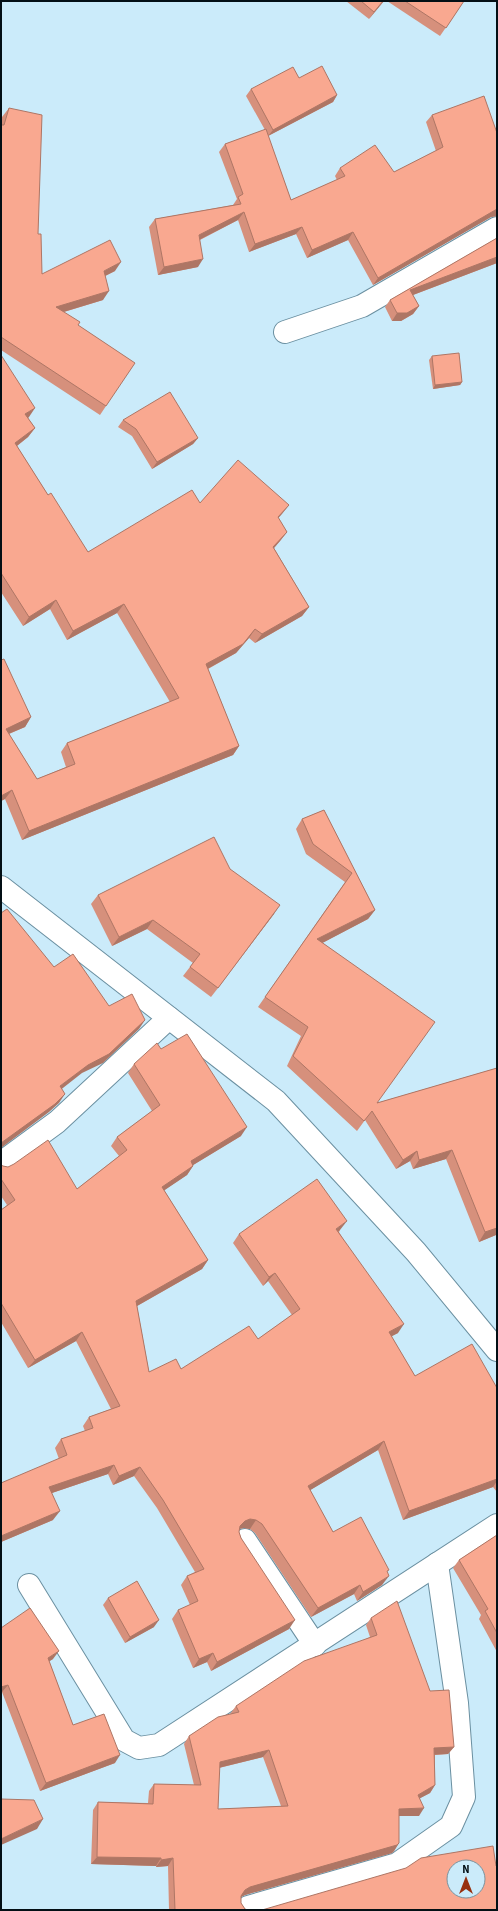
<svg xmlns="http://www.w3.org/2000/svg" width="498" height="1911" font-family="'Source Sans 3',sans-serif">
<rect width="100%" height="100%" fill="#cbebfa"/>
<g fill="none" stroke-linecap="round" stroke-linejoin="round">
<g stroke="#6b90a1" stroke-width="24">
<g id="minor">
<path d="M285,332L362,306L497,228"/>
<path d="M1,1163L57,1122L169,1018"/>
<path d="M245,1540L315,1645"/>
<path d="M29,1585L124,1740L139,1748L159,1745L497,1525"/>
<path d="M248,1907L397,1864L451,1826L464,1797L457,1703L437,1564"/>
</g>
</g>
<g stroke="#6b90a1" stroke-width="24">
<path id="secondary" d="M1,887L276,1101L416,1252L497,1350"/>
</g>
<use href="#minor" stroke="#fff" stroke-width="22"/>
<use href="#secondary" stroke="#fff" stroke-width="22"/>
</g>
<g fill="#d6907c" fill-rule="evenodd">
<path d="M346,1H384L369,19Z"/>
<path d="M387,1H464L440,36Z"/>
<path d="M299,78L337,95L333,102L268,136L291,200L337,180L335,176L340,168L394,172L436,151L426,122L432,115L497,216L491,217L373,285L348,240L307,258L296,234L249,252L238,220L200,240L198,267L158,275L149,227L155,219L233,205L237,199L219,152L225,144L265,130L246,96L251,89Z"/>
<path d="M9,108L38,234L42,274L115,271L105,276L103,300L64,312L78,325L106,406L100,415L1,350V122L2,117Z"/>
<path d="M497,238V264V263L413,295L419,306L413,314L401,321H392L385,307L390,300Z"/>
<path d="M1,355L29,417L28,418L35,428L28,437L17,446L48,495L88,552L200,503L289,505L278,518L287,532L280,541L274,548L309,607L302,616L255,643L249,638L236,653L208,669L239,746L233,755L22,840L5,799L1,801V660L31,717L25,727L9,734L37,779L66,767L61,752L67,743L170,702L117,613L67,640L50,609L23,626L1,592Z"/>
<path d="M432,356L462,382L460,385L433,389L429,360Z"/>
<path d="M123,420L198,438L193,444L152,469L132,436L118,427Z"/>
<path d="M324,810L375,910L368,919L322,943L377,1103L497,1068V1237L496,1235L479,1242L446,1159L413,1169L410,1161L396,1169L365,1120L357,1131L287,1066L301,1036L258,1007L345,882L306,854L296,829L302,819Z"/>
<path d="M230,869L274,914L211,997L183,976L193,963L147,929L112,946L91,904L98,895Z"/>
<path d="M161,1049L241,1136L193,1165V1166L187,1175L164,1190L208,1260L202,1269L137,1306L149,1372L181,1369L258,1339L292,1315L268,1281L263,1286L233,1243L239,1234L340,1230L339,1232L398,1333L391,1336L415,1376L497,1388V1492L493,1487L403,1520L378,1450L310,1490L333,1532L387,1573L382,1585L357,1601L354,1594L311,1617L255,1533L250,1529L244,1528L239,1529V1532L241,1538L289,1629L211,1671L207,1662L193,1668L172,1619L178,1610L190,1605L181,1585L187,1576L195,1572L157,1508L134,1476L113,1485L108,1474L52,1493L53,1520L1,1542L59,1459L55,1448L61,1439L85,1431L83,1426L89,1417L111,1409L76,1341L28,1368L1,1322V1210L7,1205L1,1196V1165L3,1166L77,1189L119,1156L111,1146L117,1137L152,1111L128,1073L134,1064Z"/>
<path d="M497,1535V1652L479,1619L481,1615L453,1568L459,1560Z"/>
<path d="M108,1598L154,1627L125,1643L103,1605Z"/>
<path d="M371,1618L430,1691L454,1747L448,1754L435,1755V1785L430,1793L420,1798L419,1816H399V1843L394,1851L392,1853L245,1895L241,1897V1903L245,1909L247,1910H169L168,1866L156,1867V1866L91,1864L93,1810L98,1802L148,1803L149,1791L154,1784L194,1785L184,1744L189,1736L231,1714H230L236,1706L370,1637L366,1625ZM263,1757L281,1806L218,1809L219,1768Z"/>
<path d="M1,1628L53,1659L49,1661L73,1725L115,1763L40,1791L2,1692L1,1693Z"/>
</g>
<g fill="#ae7665">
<path d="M383,1H384L369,19L374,12Z"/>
<path d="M337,95L333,102L268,136L273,130Z"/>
<path d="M497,209V216L491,217L373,285L378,278Z"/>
<path d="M244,212L238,220L193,243L199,235Z"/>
<path d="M302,227L296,234L249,252L255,244Z"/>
<path d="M353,232L348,240L307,258L312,250Z"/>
<path d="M497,257V263L405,298L410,290Z"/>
<path d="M203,259L198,267L158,275L164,267Z"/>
<path d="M121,262L115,271L97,280L104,271Z"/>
<path d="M109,291L103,300L50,316L56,307Z"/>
<path d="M419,306L413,314L401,321H392L397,313Z"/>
<path d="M462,382L460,385L433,389L435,385Z"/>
<path d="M35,408L29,417L19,424L25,414Z"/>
<path d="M35,428L28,437L9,452L15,443Z"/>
<path d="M198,438L193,444L152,469L157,462Z"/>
<path d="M289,505L282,514L271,526L278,517Z"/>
<path d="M287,532L280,541L267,556L273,547Z"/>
<path d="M56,600L50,609L23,626L29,617Z"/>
<path d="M124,604L117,613L67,640L73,631Z"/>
<path d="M309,607L302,616L255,643L262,634Z"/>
<path d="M255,629L249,638L236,653L200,673L206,664Z"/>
<path d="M31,717L25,727L1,737L6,729Z"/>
<path d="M239,746L233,755L22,840L29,831Z"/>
<path d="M12,790L5,799L1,801V796Z"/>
<path d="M280,905L274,914L211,997L218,988Z"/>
<path d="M375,910L368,919L311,949L317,939Z"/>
<path d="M153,920L147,929L112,946L119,937Z"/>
<path d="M145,1020L139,1029L103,1063L82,1073L54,1095L60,1086Z"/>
<path d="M65,1094L59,1103L49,1112L1,1148V1143Z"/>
<path d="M247,1127L241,1136L185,1170L191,1161Z"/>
<path d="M452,1150L446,1159L413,1169L419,1160Z"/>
<path d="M417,1151L410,1161L396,1169L403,1160Z"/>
<path d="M193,1166L187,1175L156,1196L162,1187Z"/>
<path d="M347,1221L340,1230L330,1238L336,1229Z"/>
<path d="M497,1228V1233L496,1235L479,1242L485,1232Z"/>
<path d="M208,1260L202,1269L130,1310L136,1301Z"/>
<path d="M275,1273L268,1281L263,1286L269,1277Z"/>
<path d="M404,1324L398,1333L383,1341L389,1332Z"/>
<path d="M82,1332L76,1341L28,1368L35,1360Z"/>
<path d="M384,1441L378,1450L302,1495L308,1486Z"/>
<path d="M114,1465L108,1474L43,1496L49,1487Z"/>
<path d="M140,1467L134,1476L113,1485L119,1476Z"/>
<path d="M497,1479V1481L493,1487L403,1520L409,1511Z"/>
<path d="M60,1511L53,1520L1,1542V1536Z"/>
<path d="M250,1519L256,1520L250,1529L244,1528L238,1529L240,1526L245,1521Z"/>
<path d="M389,1576L382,1585L357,1601L363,1592Z"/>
<path d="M360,1585L354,1594L311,1617L318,1608Z"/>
<path d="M159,1620L154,1627L125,1643L130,1637Z"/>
<path d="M295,1620L289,1629L211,1671L217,1662Z"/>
<path d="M59,1651L53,1659L42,1666L48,1658Z"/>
<path d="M213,1653L207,1662L193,1668L199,1659Z"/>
<path d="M8,1685L2,1692L1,1693V1687Z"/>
<path d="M454,1747L448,1754L429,1755L434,1748Z"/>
<path d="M269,1750L263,1757L214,1769L220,1762Z"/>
<path d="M120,1755L115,1763L40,1791L46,1783Z"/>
<path d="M435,1785L430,1793L413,1802L418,1795Z"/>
<path d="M424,1808L419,1816H394L399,1809Z"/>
<path d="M43,1819L37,1829L1,1845V1839Z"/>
<path d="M399,1843L394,1851L392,1853L245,1895L239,1898L245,1890L250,1887Z"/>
<path d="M97,1857L161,1858L156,1866L91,1864Z"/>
<path d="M173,1858L168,1866L156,1867L161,1860Z"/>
</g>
<g fill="#f9a890" stroke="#ae7665" fill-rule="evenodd">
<path d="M361,1H383L374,12Z"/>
<path d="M405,1H464L446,28Z"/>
<path d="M322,66L337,95L273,130L251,89L293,67L299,78Z"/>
<path d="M484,96L497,133V209L378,278L353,232L312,250L302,227L255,244L244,212L199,235L203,259L164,267L155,219L241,204L238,197L243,194L225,144L266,129L291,200L345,176L340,168L375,145L394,172L443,147L432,115Z"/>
<path d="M9,108L42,115L38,234H41L42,274L110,240L121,262L104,271L109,291L56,307L80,322L78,325L135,363L106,406L1,337V125H4Z"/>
<path d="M497,238V257L410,290L419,306L407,313H397L390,300Z"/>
<path d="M459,353L462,382L435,385L432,356Z"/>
<path d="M1,355L35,408L25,414L35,428L15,443L48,495L51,493L88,552L192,490L200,503L238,460L289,505L278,517L287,532L273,547L309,607L262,634L255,629L243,644L206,664L239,746L29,831L12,790L1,796V660L4,659L31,717L6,729L37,779L75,764L67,743L179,698L124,604L73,631L56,600L29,617L1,573Z"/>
<path d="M170,392L198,438L157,462L136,429L123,420Z"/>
<path d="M324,810L375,910L317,939L435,1022L377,1103L497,1068V1228L485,1232L452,1150L419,1160L417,1151L403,1160L372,1111L364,1121L293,1056L308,1027L265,997L352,873L313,844L302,819Z"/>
<path d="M214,837L230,869L280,905L218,988L190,967L200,954L153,920L119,937L98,895Z"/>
<path d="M7,909L54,967L73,954L109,1006L132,994L145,1020L109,1054L88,1065L60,1086L65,1094L55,1104L1,1143V913Z"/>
<path d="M187,1034L247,1127L191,1161L193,1166L162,1187L208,1260L136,1301L149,1372L176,1359L181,1369L249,1326L258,1339L300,1309L275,1273L269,1277L239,1234L317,1179L347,1221L336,1229L404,1324L389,1332L415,1376L472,1344L497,1388V1479L409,1511L384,1441L308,1486L333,1532L361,1517L389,1570L387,1571L389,1576L363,1592L360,1585L318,1608L262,1524L256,1520L250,1519L245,1521L240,1526L239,1532L241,1538L295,1620L217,1662L213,1653L199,1659L178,1610L198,1601L187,1576L204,1569L163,1500L140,1467L119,1476L114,1465L49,1487L60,1511L1,1536V1483L67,1455L61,1439L93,1428L89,1417L120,1406L82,1332L35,1360L1,1303V1210L15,1200L1,1179V1165L3,1166L8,1167L14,1164L48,1140L77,1189L127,1150L117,1137L160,1105L134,1064L157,1043L161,1049Z"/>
<path d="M497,1535V1633L485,1611L488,1609L459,1560Z"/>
<path d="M137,1581L159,1620L130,1637L108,1598Z"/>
<path d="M397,1601L430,1691L449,1690L454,1747L434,1748L435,1785L418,1795L424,1808L399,1809V1843L397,1845L250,1887L245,1890L241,1896V1903L245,1909L247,1910H175L173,1858L161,1860V1858L97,1857L98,1802L153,1804L154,1784L201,1785L189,1736L218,1717L239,1712L236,1706L304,1661L377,1635L371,1618ZM269,1750L288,1806L218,1809L220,1762Z"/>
<path d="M30,1608L59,1651L48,1658L73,1725L104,1714L120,1755L46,1783L8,1685L1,1687V1628Z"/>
<path d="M1,1799L34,1800L43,1819L1,1839Z"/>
<path d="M493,1846L496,1866H497V1910H262L406,1868L421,1858ZM454,1867H478V1891H454Z"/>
</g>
<rect width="498" height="1911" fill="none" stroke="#030f15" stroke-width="4"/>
<g transform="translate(466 1879)"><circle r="19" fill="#cbebfa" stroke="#7b939e"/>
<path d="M0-3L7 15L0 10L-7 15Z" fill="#97300f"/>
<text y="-6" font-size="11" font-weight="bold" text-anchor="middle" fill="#030f15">N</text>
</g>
</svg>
